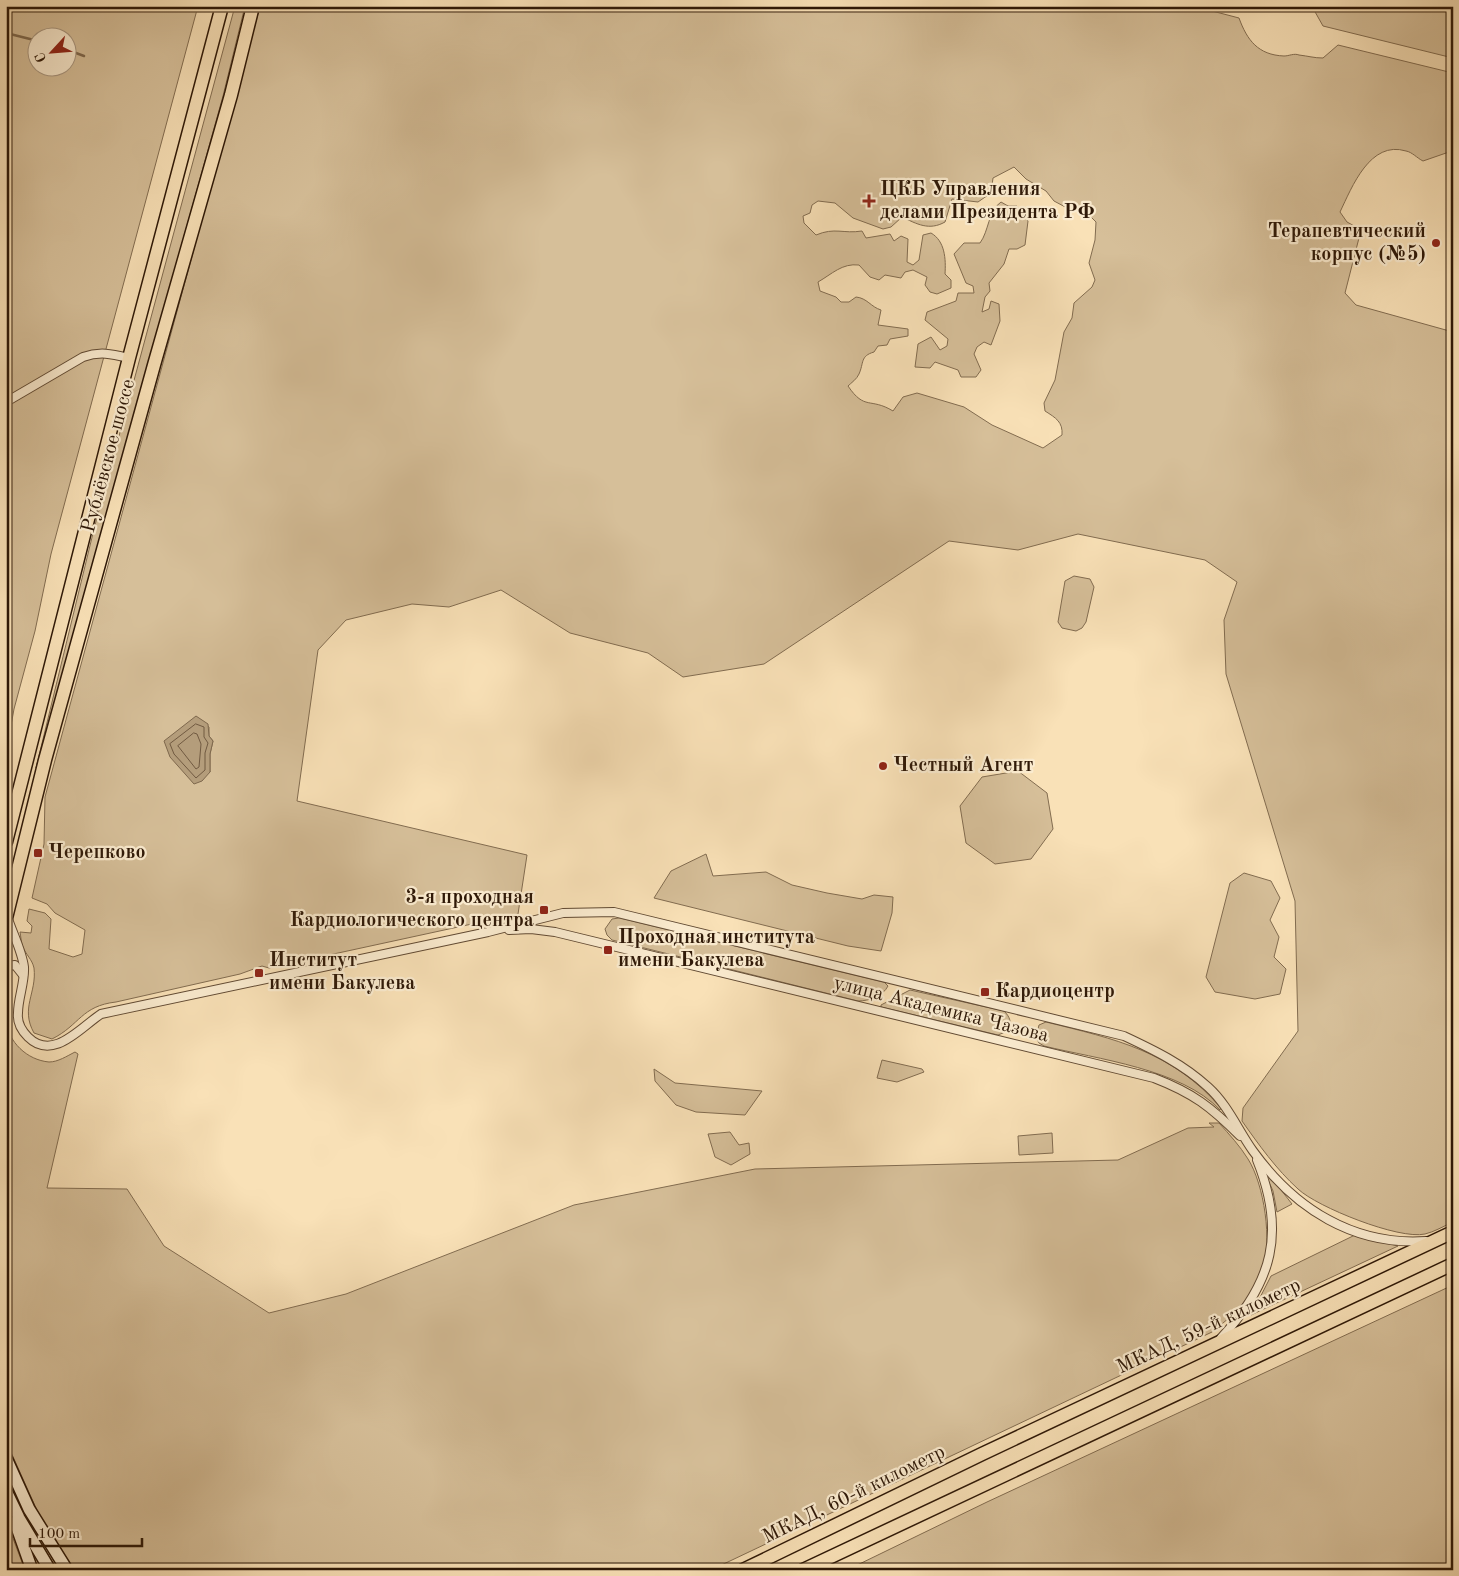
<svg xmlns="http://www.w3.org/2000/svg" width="1459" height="1576" font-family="'Old Standard TT',serif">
<rect width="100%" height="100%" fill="#f9e1b7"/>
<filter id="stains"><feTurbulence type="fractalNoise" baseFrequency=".004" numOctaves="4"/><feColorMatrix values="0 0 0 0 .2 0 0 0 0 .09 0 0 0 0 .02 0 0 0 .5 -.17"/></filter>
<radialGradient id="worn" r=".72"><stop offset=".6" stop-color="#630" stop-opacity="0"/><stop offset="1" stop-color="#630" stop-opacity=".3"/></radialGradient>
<g fill="#d6bf99" stroke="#826c50" fill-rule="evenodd">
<path d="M6,6H198L51,554L35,631L14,709L6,753ZM38,38H68V68H38Z"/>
<path d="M235,6H245L223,96L36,768L95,525Z"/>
<path d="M260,6H1193L1239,18C1247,40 1258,55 1284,56C1289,56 1294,53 1299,55C1308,56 1314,58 1323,58L1338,45L1453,73V138L1449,152L1423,161C1417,158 1412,152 1406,151C1370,140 1352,187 1340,212L1347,222L1358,228L1360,234L1345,293L1356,305L1453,332V1222C1444,1226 1434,1232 1425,1234C1399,1240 1317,1207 1298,1189C1276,1169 1259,1145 1242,1121L1243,1108L1298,1031L1295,901L1226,674L1224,620L1237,582L1205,560L1078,534L1018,550L949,541L764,664L683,677L648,653L570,633L501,590L449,607L412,604L346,620L318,650L297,801L527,855L518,914L269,968L262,966L240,974L116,1002C81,1006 80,1025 52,1039L34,1033C20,1008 37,993 34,968C32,959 26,955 23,947C21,943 21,937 20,932L31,933L32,926L27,921L29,909L45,913L51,919L49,949L73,957L82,954L85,930L55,913L47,904L32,898L44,844L45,797ZM1014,167L1026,179L1046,191L1054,201L1069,209L1084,210L1096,222L1095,240L1089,263L1095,280L1092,287L1074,303L1072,318L1064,332L1055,380L1044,403L1045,411C1056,418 1063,422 1062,435L1043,448L992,425L964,407L917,393L903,397L893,411C870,397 865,411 848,386C851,383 857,379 859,374C864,363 860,356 874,352L878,346L887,345L890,339L908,336V329L878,325L881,310C871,307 867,298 856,297L849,302H841L836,297L820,291L818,282C832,274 842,263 859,265L870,277L879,280L885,275L901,278L905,272L913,270L927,277L925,285L930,292L937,294L951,288V280L945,274C946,259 945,241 931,233L923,235L919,260L913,265L907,262L908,239L901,236L894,241L890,234L866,238L862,231C843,234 835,227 816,235L804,223L803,216L810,213L812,205L818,201L835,203L853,218L883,229L891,227L902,217C917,224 929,231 945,222L952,199L978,202L991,193L993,178ZM196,717L209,727V736L213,741L210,754V772L190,722Z"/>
<path d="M1315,6H1453V58L1323,26L1314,10Z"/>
<path d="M1001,202L1008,206H1017L1028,221L1025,245L1017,249H1009L1004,264L989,283L990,291L985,297L982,312L989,309L991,301L999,304L1000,321L991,345L984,342L977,347L974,354L981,370L976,377H961L958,370L935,362L930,368L915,367L918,344L931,337L940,350L947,346L948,339L925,320L927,312L956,301L958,293H974L973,286L966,283L954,254L964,243H980C989,231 988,211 1001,202Z"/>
<path d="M1074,576L1090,579L1094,587L1086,622L1082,628L1076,631L1062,628L1058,622L1065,581Z"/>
<path d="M1018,771L1047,793L1053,829L1031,859L995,864L966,843L960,806L982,777Z"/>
<path d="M706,854L713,876L766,872L792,885L827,893L862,899L874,895L893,897L892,913L881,951L848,946L654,898L671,871Z"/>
<path d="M1244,873L1271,881L1280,898L1270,920L1279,937L1274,957L1286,969L1280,994L1255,999L1215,992L1206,977L1230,883Z"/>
<path d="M619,918L884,982L888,986C883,996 869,1001 858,1001L612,940L607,935L605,929L612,919Z"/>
<path d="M910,990L1004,1011C1010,1017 1011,1021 1010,1030L998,1035L881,1007V1005Z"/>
<path d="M6,1020C8,1042 27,1060 49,1062C58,1062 67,1056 75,1052L78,1054L47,1188L127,1189L164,1246L269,1313L346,1294L574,1205L755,1169L1118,1160L1188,1128L1214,1127L1209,1123H1219C1229,1134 1240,1146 1248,1159C1264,1184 1273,1242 1262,1271C1253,1296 1233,1316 1212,1332L711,1570H74L40,1517L6,1441Z"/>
<path d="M1046,1022C1115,1039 1172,1051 1221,1108L1220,1110C1182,1069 1097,1059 1044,1046L1039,1043L1036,1037L1039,1025Z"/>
<path d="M882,1060L922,1069L924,1072L897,1082L877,1078Z"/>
<path d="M654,1069L675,1083L762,1091L745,1115L696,1112L676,1105L655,1081Z"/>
<path d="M730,1132L739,1145L749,1143L750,1154L731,1165L715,1157L708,1134Z"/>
<path d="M1052,1133L1053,1153L1019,1155L1018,1136Z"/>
<path d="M1267,1172L1292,1204L1277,1212L1273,1191L1265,1173Z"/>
<path d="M1355,1235L1398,1246L1251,1315L1271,1276Z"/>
<path d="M1453,1285V1570H847L987,1502Z"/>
<path d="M6,1520L25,1570H6Z"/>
</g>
<path fill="#b49d7b" stroke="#7e684d" d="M196,716L208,724L209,736L213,741L210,754V772L202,781L194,784L170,757L164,741Z"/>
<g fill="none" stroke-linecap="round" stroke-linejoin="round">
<g stroke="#715a41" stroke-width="1">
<path d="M196,724L204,727V737L208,743L205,753V770L196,778L174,754L170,744Z"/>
<path d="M194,733L197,734L201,744L199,767L196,769L178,746Z"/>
</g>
<g stroke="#7e684d" stroke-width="2.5">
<path d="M6,33L38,41"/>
<path d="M68,50L84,56"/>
</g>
<g stroke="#614a33" stroke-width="10">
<g id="minor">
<path d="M6,402L83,357C100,351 112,354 129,358"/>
<path d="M7,916C12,932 22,951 24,967C25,982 18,998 18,1013C17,1022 22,1031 28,1037C53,1062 81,1027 101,1014L488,932L563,913L614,912L1124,1036C1154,1050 1183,1064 1208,1087C1228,1105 1238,1130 1253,1151C1295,1209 1354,1246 1426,1241"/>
<path d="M509,930L531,929L555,932L1154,1078C1193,1093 1211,1107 1240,1136"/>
<path d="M6,966L15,965L23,975"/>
<path d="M1221,1338C1273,1282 1286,1232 1257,1160"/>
</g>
</g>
<g stroke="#2e1807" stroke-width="14">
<g id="secondary">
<path d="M6,1458L29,1509L67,1570"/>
<path d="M6,1491L19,1518L50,1570"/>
<path d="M15,1522L32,1570"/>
</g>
</g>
<g stroke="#2e1807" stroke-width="15">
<g id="primary">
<path d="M6,842L129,358L222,6"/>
<path d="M6,918L45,760L154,365L231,95L253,6"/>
</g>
</g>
<g stroke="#2e1807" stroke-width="15">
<g id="trunk">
<path d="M743,1570L982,1454L1453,1232"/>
<path d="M803,1570L1453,1264"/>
</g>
</g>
<use href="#minor" stroke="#fbecd0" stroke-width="8"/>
<use href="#secondary" stroke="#fbecd0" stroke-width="11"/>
<use href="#primary" stroke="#f9e1b7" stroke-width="12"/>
<use href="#trunk" stroke="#f9e1b7" stroke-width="12"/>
</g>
<g fill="#8f2418" stroke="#fbecd0" stroke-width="2">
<path d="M866.5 193.5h5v5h5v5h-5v5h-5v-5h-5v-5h5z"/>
<circle cx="1436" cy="243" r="5"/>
<circle cx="883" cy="766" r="5"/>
<rect x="33" y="848" width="10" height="10" rx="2.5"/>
<rect x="539" y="905" width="10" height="10" rx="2.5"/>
<rect x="603" y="945" width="10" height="10" rx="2.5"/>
<rect x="254" y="968" width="10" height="10" rx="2.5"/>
<rect x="980" y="987" width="10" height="10" rx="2.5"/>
</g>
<g text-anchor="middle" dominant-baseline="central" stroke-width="4.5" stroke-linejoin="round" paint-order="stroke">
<g font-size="20" font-weight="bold" fill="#2e1807" stroke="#fbecd0" text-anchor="start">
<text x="880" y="190">ЦКБ Управления<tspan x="880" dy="23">делами Президента РФ</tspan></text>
<text x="1426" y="232" text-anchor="end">Терапевтический<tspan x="1426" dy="23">корпус (№5)</tspan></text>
<text x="893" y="766">Честный Агент</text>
<text x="48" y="853">Черепково</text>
<text x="534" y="898" text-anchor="end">3-я проходная<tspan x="534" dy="23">Кардиологического центра</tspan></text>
<text x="618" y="938">Проходная института<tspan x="618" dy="23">имени Бакулева</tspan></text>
<text x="269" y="961">Институт<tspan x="269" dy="23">имени Бакулева</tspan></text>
<text x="995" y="992">Кардиоцентр</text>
</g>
<g font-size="20" fill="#2e1807" stroke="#fbecd0">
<text transform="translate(109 456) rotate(-75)">Рублёвское шоссе</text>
<text transform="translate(941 1010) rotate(14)">улица Академика Чазова</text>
<text transform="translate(1209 1327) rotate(-25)">МКАД, 59-й километр</text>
<text transform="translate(854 1495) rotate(-26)">МКАД, 60-й километр</text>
</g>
</g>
<rect width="1459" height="1576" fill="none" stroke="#f9e1b7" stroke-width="25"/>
<rect x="8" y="8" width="1444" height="1561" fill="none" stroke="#2e1807" stroke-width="2.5"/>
<rect x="12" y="12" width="1434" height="1551" fill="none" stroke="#2e1807"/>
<g transform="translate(52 52) rotate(244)"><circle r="24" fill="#fbecd0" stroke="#a99780"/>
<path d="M0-4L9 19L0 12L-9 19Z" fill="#8f2418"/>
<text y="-8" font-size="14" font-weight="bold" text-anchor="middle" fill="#2e1807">С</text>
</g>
<path d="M30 1538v8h112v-8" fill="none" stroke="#2e1807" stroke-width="2.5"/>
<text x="38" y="1538" font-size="15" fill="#2e1807" stroke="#fbecd0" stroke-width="4" paint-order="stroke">100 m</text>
<rect width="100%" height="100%" filter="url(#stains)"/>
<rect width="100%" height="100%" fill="url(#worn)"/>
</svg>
